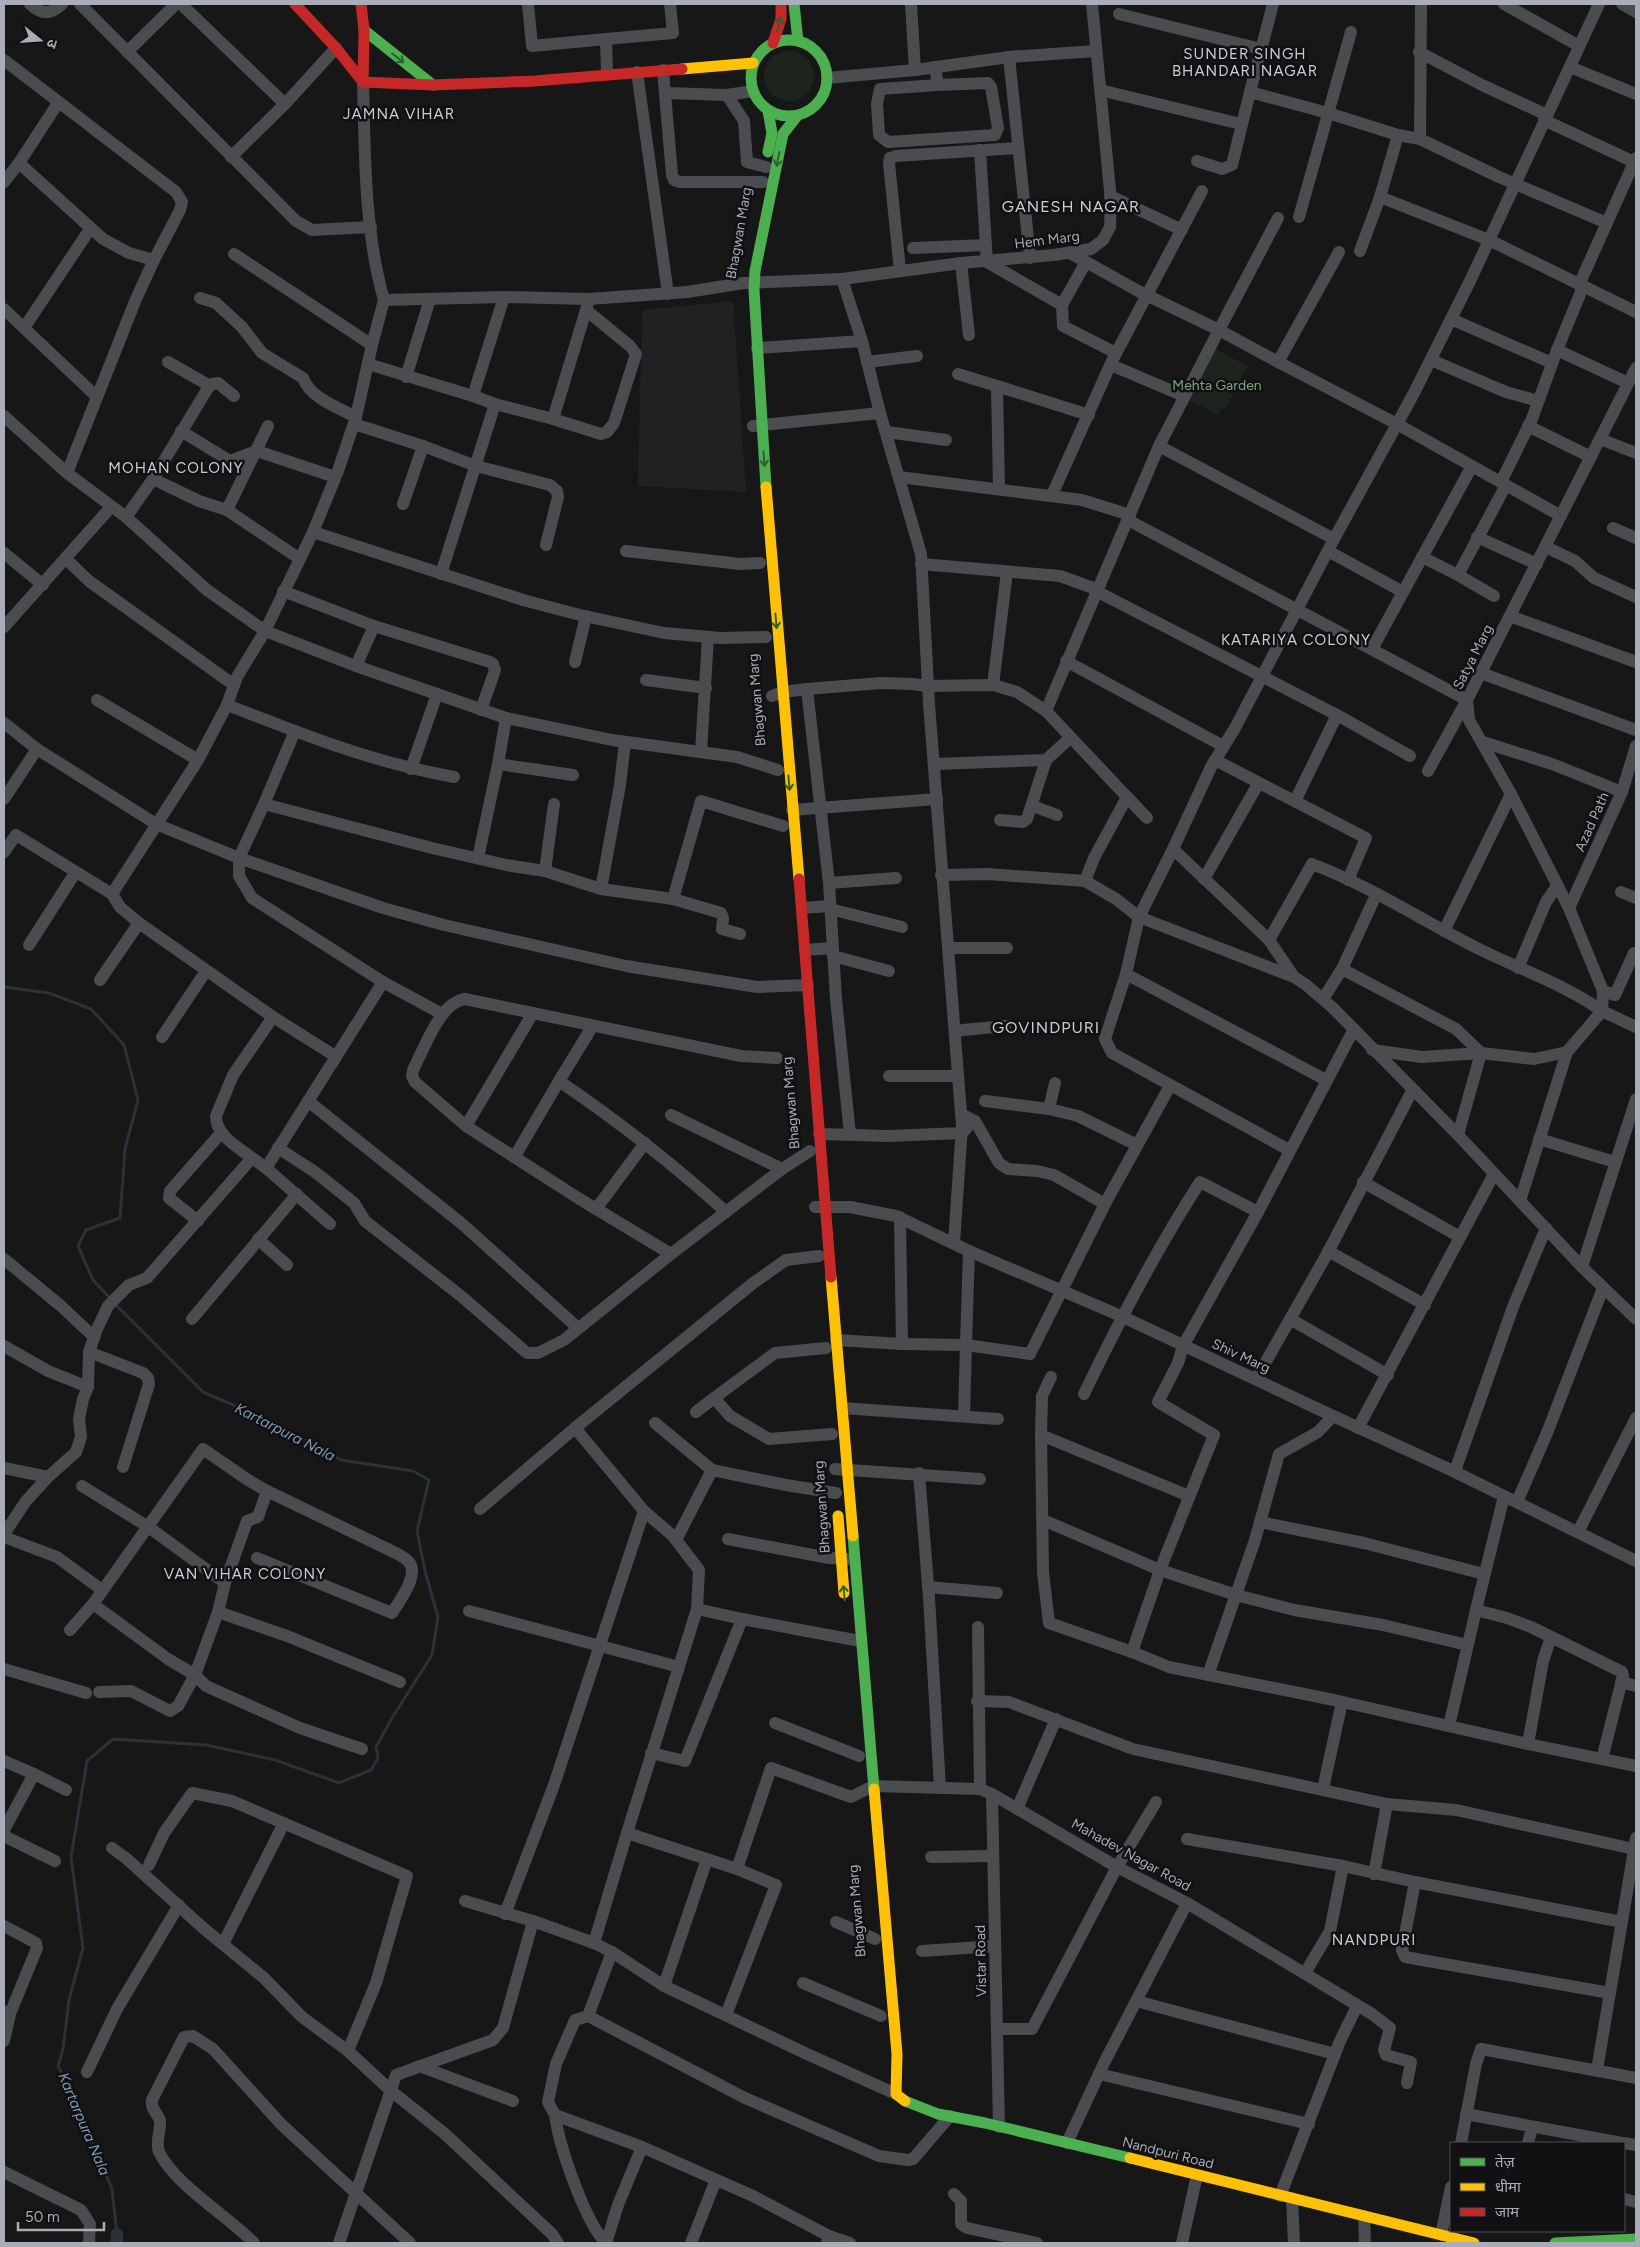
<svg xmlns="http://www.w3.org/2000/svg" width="1640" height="2247" font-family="Figtree,'Noto Sans Devanagari',sans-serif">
<rect width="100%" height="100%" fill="#171717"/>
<path fill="#212123" d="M733,301L746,492L638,486L642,310Z"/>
<g fill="#1d241e">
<circle cx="789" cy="76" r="25"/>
<path d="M1215,349L1248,366L1225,409H1221L1218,415L1189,400Z"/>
</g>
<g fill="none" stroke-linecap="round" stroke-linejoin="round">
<g stroke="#2a3239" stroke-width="3">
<path d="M4,987L49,993L91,1009L124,1045L138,1100L125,1149L120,1218L86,1230L78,1246L93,1280L110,1298"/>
<path d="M114,1303L203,1392L270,1421L341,1460L413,1471L429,1480L417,1531L425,1571L438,1617L432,1655L392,1718L376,1747L378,1758L371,1770L339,1783L275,1760L206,1745L113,1739L87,1761L71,1857L83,1948L69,2000L63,2049L58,2066L75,2100L112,2189L117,2234"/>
</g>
<path stroke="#2a3239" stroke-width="12" d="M117,2243V2234"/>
<g stroke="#4b4c50" stroke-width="12">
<path d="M30,4C42,15 50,15 62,4"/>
<path d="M80,4L296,221L312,230L371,227"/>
<path d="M181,4L285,104"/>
<path d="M528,4L532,46L606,39"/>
<path d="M911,4L915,70"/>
<path d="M1273,4L1250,92L1328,113L1398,135L1420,139L1499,177L1607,223"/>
<path d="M1504,4L1579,46"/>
<path d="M1622,4L1636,12"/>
<path d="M1119,14L1261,49"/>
<path d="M127,52L176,4"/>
<path d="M1419,52L1482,85L1547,115"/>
<path d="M1009,57L1030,258"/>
<path d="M4,60L176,192L182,202L180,210L154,260"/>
<path d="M935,67L938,85L988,83L991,87L998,128L995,135L888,142L879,135L877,104L880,89L938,85"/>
<path d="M1570,67L1636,94"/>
<path d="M663,70L672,175L674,180L680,182H763"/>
<path d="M637,72L668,294"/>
<path d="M607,74L606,39L673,33L670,4"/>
<path d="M827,78L915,70L1009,57L1096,51"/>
<path d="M363,82C365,154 364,230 384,300L504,297L589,299L687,292L744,283L842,279L961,263L1054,255L1091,249L1103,240L1110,227L1111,201L1092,4"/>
<path d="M1100,90L1241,124"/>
<path d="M665,93L727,95L753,91"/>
<path d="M727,95L744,121L747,162L766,167"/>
<path d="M1544,120L1634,162"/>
<path d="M1420,139L1421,4"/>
<path d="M980,150L987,262L1062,305L1086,262"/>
<path d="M231,157L285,104L336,48"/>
<path d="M1197,161L1222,169L1232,165L1250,92"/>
<path d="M19,163L58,103"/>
<path d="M4,182L19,163L103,239L129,253L154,260L136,299L67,473"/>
<path d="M1110,196L1182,230"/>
<path d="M1380,197L1489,240L1636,312"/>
<path d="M1299,217L1351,32"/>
<path d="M913,248L986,245"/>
<path d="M1360,251L1380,197L1398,135"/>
<path d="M1339,252L1278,362L1397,424L1561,516"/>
<path d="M1070,253L1140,292L1219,330L1159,446L1334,539"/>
<path d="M234,254L372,345"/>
<path d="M961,263L969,335"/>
<path d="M900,271L889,163L890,158L896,156L1017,148"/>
<path d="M842,279L862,341L880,413L921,554L929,704L962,1126L954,1243"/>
<path d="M1579,285L1636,158"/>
<path d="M1583,287L1557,350L1628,383"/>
<path d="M504,297L473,396L495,404L553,419"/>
<path d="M200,298L216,303L242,327L262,353L303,378C310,398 339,408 356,417"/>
<path d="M1062,305L1063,326L1116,353"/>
<path d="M4,309L24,328L90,229"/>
<path d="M586,310L630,346L636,354L614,423L607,432L601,434L553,419L586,310L589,299"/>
<path d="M1451,319L1552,363"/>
<path d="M24,328L97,397"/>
<path d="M757,348L862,341"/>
<path d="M1431,360L1506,392L1538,401"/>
<path d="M168,362L210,386"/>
<path d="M867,362L917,356"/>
<path d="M1278,362L1219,330L1278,218"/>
<path d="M368,364L473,396"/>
<path d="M1111,365L1184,396"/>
<path d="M1636,368L1467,700L1469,720L1511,794L1569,908L1603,991L1602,1011L1636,1027"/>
<path d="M958,374L997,386"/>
<path d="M406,377L430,299"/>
<path d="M4,416L67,473L126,517L207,590L265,631L313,532L338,471L356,417L372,345L384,300"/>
<path d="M354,424L423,446L476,466L550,485L557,491L558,497L546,545"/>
<path d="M753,426L880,413"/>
<path d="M1528,426L1591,457"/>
<path d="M181,431L230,461L257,451L335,477"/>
<path d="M887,432L946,440"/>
<path d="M1600,439L1636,453"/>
<path d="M899,477L1082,500L1130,515"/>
<path d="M153,479L199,501L227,510L300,559"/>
<path d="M1501,482L1532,419L1557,350"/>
<path d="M999,489L997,386L1089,415"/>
<path d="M1052,495L1112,361L1202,191"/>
<path d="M403,504L423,446"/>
<path d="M227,510L268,426"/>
<path d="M126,517L153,479L208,388L212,384L218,383L234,396"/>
<path d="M1128,520L1467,700L1428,771"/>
<path d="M1613,528L1636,538"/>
<path d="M313,532L523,600L580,615L664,633L720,638L766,637"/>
<path d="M1477,537L1537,564"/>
<path d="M1546,547L1575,561L1594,578L1636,597"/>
<path d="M626,551L740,564L760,563"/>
<path d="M1328,551L1403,592"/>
<path d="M4,553L43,585"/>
<path d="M1422,557L1458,575"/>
<path d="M66,559L89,581L234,685"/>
<path d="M921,564L1060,576L1096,589"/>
<path d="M441,574L495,404"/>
<path d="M283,591L374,626L490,662L493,664L495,670L481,710"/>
<path d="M1096,591L1337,715L1295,801"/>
<path d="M1494,596L1458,575L1506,485"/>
<path d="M1510,616L1636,662"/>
<path d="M4,627L111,507"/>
<path d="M1372,649L1472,466"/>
<path d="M1066,661L1223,746"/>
<path d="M575,662L586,616"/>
<path d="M356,666L374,626"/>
<path d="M1481,673L1636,730"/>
<path d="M646,680L706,688"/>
<path d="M993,685L1007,572"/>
<path d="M807,689L829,883L836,999L850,1134"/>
<path d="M772,696L783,692L807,689L881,683L913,684L927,686L993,685L1017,692L1046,711"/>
<path d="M97,700L198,760"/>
<path d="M227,705L295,731"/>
<path d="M1337,715L1410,756"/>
<path d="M4,723L37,749L156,824L239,858L383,908L444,925L626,966L757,987L808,985"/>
<path d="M1483,742L1552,764L1622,792"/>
<path d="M701,752L708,637"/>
<path d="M1215,760L1366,838L1348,880"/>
<path d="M498,764L573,775"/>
<path d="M934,764L1046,760L1070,738"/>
<path d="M411,769L437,694"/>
<path d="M1127,797L1147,818"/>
<path d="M4,799L37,749"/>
<path d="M264,804L295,731C347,751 399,767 454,777"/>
<path d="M1033,806L1057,815"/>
<path d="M792,810L937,799"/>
<path d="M1000,820L1023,822L1027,819L1046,760"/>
<path d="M4,852L16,835L112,894L198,760L227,705L237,677L265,631L356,666L506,718L612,740L737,757L778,770"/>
<path d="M478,858L498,764L506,718"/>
<path d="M545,871L554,804"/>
<path d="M941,875L988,874L1085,881L1116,899L1139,917L1173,849"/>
<path d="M1204,879L1258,784"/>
<path d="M1085,881L1094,858L1127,797L1046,711L1159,446"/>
<path d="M829,883L896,878"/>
<path d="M601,889L620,785L625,742"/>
<path d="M1621,892L1636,898"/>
<path d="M112,894L120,907L139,923L273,1017L335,1056"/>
<path d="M1376,895L1342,969L1456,1029L1481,1053L1458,1135"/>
<path d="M802,908L830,906"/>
<path d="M1569,908L1622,792L1636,746"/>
<path d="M830,909L902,927"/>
<path d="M1444,931L1511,794"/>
<path d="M740,934L722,929L723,918L721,913L673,899L701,801L783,826"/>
<path d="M1269,940L1312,864C1370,886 1423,921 1479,949C1517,968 1568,986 1602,1011L1567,1052L1534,1059L1481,1053L1422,1057L1372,1050"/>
<path d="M29,945L75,873"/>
<path d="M948,948H1007"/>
<path d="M805,950L833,948"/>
<path d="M833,956L889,971"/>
<path d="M1518,968L1546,902L1557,886"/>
<path d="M1126,974L1326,1080"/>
<path d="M1294,977L1269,940L1173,849L1211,767L1235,728L1334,539L1414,393L1471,279L1599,4"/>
<path d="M100,980L139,923"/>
<path d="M1603,991L1615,995L1634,953L1636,954"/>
<path d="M1323,999L1342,969"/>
<path d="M442,1014L383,982L252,898L239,876V858L264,804L432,848L506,865L545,871L601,889L673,899"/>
<path d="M592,1027L559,1081C618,1121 673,1164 726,1212"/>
<path d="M1354,1029L1258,1212L1183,1346L1178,1363L1158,1402L1214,1435L1160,1570L1132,1652L1169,1667L1334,1700L1528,1744L1636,1766"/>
<path d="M955,1032L963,1030L1005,1026"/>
<path d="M162,1037L206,971"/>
<path d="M889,1076H958"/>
<path d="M308,1101L461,1223L577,1327"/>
<path d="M985,1101L1049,1109L1078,1116L1137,1145"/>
<path d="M1049,1109L1055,1083"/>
<path d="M961,1114L975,1121L999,1163L1008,1169L1037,1171L1054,1175L1105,1204"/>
<path d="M671,1115L782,1169"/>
<path d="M466,1126L533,1013"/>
<path d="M819,1134L888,1136L962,1133L967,1128"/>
<path d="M1539,1139L1615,1162"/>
<path d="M278,1148L315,1172L354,1203L365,1221L461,1296L527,1353H538L564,1340L671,1254L782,1169L810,1151"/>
<path d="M1289,1150L1112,1053L1105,1039L1126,974L1139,917L1294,977L1305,984L1333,1008L1458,1135L1582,1267L1636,1319"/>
<path d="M515,1156L559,1081"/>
<path d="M252,1158C238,1147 216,1136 216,1116L233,1075L273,1017"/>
<path d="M1363,1182L1460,1237"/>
<path d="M1520,1201L1567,1052"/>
<path d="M815,1207H850L896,1216L969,1251L1121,1316L1333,1416L1451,1470L1636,1561"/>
<path d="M596,1209L645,1143"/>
<path d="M900,1217L902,1344L966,1345L964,1415"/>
<path d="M198,1221L169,1198L170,1191L221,1133"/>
<path d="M330,1224L266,1168L383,982"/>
<path d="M258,1239L287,1265"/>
<path d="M969,1251L966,1345L1030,1354L1107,1200L1170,1086"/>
<path d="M1328,1251L1425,1305"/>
<path d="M671,1254L578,1198L466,1126L415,1082L412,1076L413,1070C424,1049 440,1002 465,999L741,1056L777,1058"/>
<path d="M4,1259L61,1306L94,1337"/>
<path d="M1582,1267L1636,1099"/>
<path d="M192,1319L297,1194"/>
<path d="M1290,1319L1388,1375"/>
<path d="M836,1340L902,1344"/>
<path d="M4,1346L48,1371L88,1387"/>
<path d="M826,1348L775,1353L714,1398L730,1416L769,1439L832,1434"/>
<path d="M89,1352L143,1373L148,1378L149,1384L123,1467"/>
<path d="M1256,1379L1327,1254L1412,1091"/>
<path d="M1084,1394C1119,1321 1156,1250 1200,1182L1258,1212"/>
<path d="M842,1408L998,1419"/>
<path d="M696,1412L714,1398"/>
<path d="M655,1423L712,1470L786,1485L836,1493"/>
<path d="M575,1428L644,1511L673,1536L699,1570L697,1609"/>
<path d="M1358,1428L1494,1174"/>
<path d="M1041,1435L1042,1396L1051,1377"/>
<path d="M4,1468L48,1477"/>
<path d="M835,1469L980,1479"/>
<path d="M1455,1471L1513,1307L1546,1228"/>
<path d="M919,1473L929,1597L940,1788"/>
<path d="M82,1486L147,1526L225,1583L218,1612"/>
<path d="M1517,1502L1547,1433L1603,1288"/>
<path d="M480,1509L575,1428L752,1284L786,1260L819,1256"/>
<path d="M1043,1520L1160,1570L1236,1595L1294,1610L1383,1625L1467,1645"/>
<path d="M1260,1522L1364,1543L1484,1574"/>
<path d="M1578,1532L1636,1418"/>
<path d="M4,1534L26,1501L48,1477L76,1452L81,1437L79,1419L83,1399L88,1387L89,1352L97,1329L108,1306L129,1285L147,1278L252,1158L266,1168"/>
<path d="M4,1537L57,1557L102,1590"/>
<path d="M728,1539L829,1558L847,1559"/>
<path d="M676,1540L712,1470"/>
<path d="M225,1583L247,1521L258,1517L267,1491"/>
<path d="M928,1587L997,1593"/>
<path d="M93,1604L168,1659L195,1675L218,1612L287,1636L400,1682"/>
<path d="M1476,1610L1504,1496"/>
<path d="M469,1611L679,1667"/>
<path d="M978,1627L980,1789"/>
<path d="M70,1630L93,1604L203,1449L248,1480L267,1491L398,1554C401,1556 405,1558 408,1561C421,1573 399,1602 392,1613L257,1558"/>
<path d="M1132,1652L1049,1623L1043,1572L1041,1435L1189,1496"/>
<path d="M4,1669L86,1693"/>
<path d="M1208,1675L1255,1540L1279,1454L1318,1432L1333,1416"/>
<path d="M1621,1682L1636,1686"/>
<path d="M99,1692L131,1691L170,1711L178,1706L195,1675L206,1686L300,1728L362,1749"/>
<path d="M977,1701L1009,1702L1133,1749L1387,1804L1456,1810L1634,1849"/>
<path d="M775,1723L859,1756"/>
<path d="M1449,1726L1476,1610L1507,1618L1531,1627L1622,1672L1623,1676L1602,1759"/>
<path d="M1528,1744L1543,1661L1551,1637"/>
<path d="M651,1753L685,1761L742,1619"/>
<path d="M4,1761L34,1774L4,1830"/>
<path d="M34,1774L66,1790"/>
<path d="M1323,1789L1342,1702"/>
<path d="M992,1794L999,2127"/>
<path d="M1017,1809L1056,1719"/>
<path d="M627,1833L594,1943L612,1952L664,1986L807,2054L896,2094"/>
<path d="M4,1836L55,1861"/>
<path d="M1187,1839L1343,1866L1415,1882L1402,1950L1405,1957L1610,1993"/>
<path d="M112,1848L127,1859L202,1927L264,1978L302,2017L348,2051"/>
<path d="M931,1857L993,1856"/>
<path d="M149,1865L164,1833L192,1793L232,1801L407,1876L376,1983L348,2051L390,2090L445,2134L552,2234L558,2243"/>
<path d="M737,1869L771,1768L851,1797L873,1786L980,1789L992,1794L1117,1867L1187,1903L1372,2014L1390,2028L1384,2050L1386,2055L1411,2062L1407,2083"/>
<path d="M1374,1874L1387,1804"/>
<path d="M1415,1882L1622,1922"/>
<path d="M465,1901L533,1921L594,1943"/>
<path d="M505,1914L554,1785L644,1511"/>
<path d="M836,1922L875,1939"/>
<path d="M4,1926L36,1943L37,1948L10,2014"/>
<path d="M223,1944L284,1823"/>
<path d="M922,1951L995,1946"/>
<path d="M612,1952L588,2016L745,2098L879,2156L908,2160L913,2159L950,2116"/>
<path d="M1305,1973L1330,1931L1343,1866"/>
<path d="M803,1983L881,2016"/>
<path d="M664,1986L707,1859"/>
<path d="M1136,2001L1335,2054"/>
<path d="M4,2011L10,2014L4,2041"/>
<path d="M726,2015L776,1885L737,1869L627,1833L697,1609L742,1619L860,1641"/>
<path d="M588,2016L575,2020L556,2064L548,2102L555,2115L642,2147L753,2196L829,2236L827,2243"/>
<path d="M997,2029H1032L1117,1867L1156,1802"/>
<path d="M419,2066L513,2101"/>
<path d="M1597,2070L1636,1838"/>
<path d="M87,2072L117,2009L179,1905"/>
<path d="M1099,2074L1309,2124"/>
<path d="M1466,2114L1622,2143"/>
<path d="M555,2115C559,2146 585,2222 606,2243"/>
<path d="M1067,2143L1105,2061L1187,1903"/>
<path d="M1461,2143L1476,2064L1481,2049L1636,2078"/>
<path d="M1528,2143L1532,2128"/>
<path d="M1624,2143L1636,2145"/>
<path d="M4,2172L81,2210L90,2224L89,2243"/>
<path d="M954,2194L961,2201V2224L967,2228L1037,2243"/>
<path d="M1280,2196L1340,2041L1357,2006"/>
<path d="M1292,2198L1294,2243"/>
<path d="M1624,2199L1636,2202"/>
<path d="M1364,2216L1365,2243"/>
<path d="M1441,2235L1451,2187"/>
<path d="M829,2236L850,2243"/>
<path d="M254,2243C228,2216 175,2185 159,2152C155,2142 161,2131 160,2121C158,2113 150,2109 152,2100L184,2037L193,2036L213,2049L281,2124L410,2243"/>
<path d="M339,2243L396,2075L493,2040L503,2028L533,1921"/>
<path d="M606,2243L618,2205L642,2147"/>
<path d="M691,2243L716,2180"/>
<path d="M1182,2243L1197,2175"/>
</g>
<g stroke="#4caf50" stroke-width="11">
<path d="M794,4L798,41"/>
<path d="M364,30L433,85"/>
<circle cx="789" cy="78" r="38"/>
<path d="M768,111L772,133L768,152"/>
<path d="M766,487L754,290L755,271L783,134L797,116"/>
<path d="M853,1536L874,1789"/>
<path d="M905,2101L938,2114L985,2123L1130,2158"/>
<path d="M1555,2243L1636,2239"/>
</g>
<g stroke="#ffc107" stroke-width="11">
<path d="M682,69L753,63"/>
<path d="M766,487L799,879"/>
<path d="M831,1277L853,1536"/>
<path d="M838,1516L844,1593"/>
<path d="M874,1789L897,2054L896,2094L905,2101"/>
<path d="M1130,2158L1474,2243"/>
</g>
<g stroke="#c62828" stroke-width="11">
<path d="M295,4L336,48L363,82L433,85L535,81L682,69"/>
<path d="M361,4L364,30L363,82"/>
<path d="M773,43L781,19V4"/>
<path d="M799,879L831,1277"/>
</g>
</g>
<defs><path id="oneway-shaft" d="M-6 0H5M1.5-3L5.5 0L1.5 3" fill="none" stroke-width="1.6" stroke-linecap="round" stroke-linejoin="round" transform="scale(1.25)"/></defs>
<g stroke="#2e6032">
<use href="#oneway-shaft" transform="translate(779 24) rotate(-76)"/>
<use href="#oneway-shaft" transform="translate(398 58) rotate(38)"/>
<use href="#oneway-shaft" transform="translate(778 159) rotate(101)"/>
<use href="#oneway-shaft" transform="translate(764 459) rotate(86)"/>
<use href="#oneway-shaft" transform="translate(776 621) rotate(85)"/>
<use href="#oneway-shaft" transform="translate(789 783) rotate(85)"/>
<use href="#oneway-shaft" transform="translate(844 1593) rotate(-96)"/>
</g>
<g text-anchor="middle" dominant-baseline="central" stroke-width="5" stroke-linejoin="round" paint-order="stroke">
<g font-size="14" fill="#a8adb8" stroke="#111113">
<text transform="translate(739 233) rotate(-80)">Bhagwan Marg</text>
<text transform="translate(1047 240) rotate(-7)">Hem Marg</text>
<text transform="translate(1473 657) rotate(-63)">Satya Marg</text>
<text transform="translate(757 700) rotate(-95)">Bhagwan Marg</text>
<text transform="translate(1592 822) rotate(-66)">Azad Path</text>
<text transform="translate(791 1103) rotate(-95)">Bhagwan Marg</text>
<text transform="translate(1241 1356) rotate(25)">Shiv Marg</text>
<text transform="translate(822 1507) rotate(-94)">Bhagwan Marg</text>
<text transform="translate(1131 1855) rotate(29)">Mahadev Nagar Road</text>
<text transform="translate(857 1911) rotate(-95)">Bhagwan Marg</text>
<text transform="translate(981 1961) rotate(-91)">Vistar Road</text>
<text transform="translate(1168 2153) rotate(14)">Nandpuri Road</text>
</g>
<g font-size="14" fill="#7fa381" stroke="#111113">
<text x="1217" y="385">Mehta Garden</text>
</g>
<g font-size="15" letter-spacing="1" fill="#c9ccd4" stroke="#111113">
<text x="1245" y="54">SUNDER SINGH<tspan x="1245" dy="17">BHANDARI NAGAR</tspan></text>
<text x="399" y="114">JAMNA VIHAR</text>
<text x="176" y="468">MOHAN COLONY</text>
<text x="1296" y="640">KATARIYA COLONY</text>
<text x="245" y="1574">VAN VIHAR COLONY</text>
<text x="1374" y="1940">NANDPURI</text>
</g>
<g font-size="15" font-style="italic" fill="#7f9bb3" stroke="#111113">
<text transform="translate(285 1432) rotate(27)">Kartarpura Nala</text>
<text transform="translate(84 2124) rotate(67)">Kartarpura Nala</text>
</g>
<g font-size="16" letter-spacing="1" fill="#c9ccd4" stroke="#111113">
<text x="1071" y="206">GANESH NAGAR</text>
<text x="1046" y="1027">GOVINDPURI</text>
</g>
</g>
<rect width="1640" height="2247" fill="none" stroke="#a8adb8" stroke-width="10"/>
<rect x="1450" y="2142" width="175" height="90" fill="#111113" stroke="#4d4f55"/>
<rect x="1460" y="2158" width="25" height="8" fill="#4caf50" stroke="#4d4f55"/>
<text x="1495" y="2167" font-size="15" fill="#a8adb8">तेज़</text>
<rect x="1460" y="2183" width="25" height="8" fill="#ffc107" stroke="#4d4f55"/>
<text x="1495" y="2192" font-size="15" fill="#a8adb8">धीमा</text>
<rect x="1460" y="2208" width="25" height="8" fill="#c62828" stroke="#4d4f55"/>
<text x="1495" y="2217" font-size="15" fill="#a8adb8">जाम</text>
<g transform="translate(40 40) rotate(107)" stroke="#111113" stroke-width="4" paint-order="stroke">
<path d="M0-4L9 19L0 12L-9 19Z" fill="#a8adb8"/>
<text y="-8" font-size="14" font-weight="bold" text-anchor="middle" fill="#a8adb8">उ</text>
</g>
<path d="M18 2222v8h86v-8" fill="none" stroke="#a8adb8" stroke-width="2.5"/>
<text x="25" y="2222" font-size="15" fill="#a8adb8" stroke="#111113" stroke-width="4" paint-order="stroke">50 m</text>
</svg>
